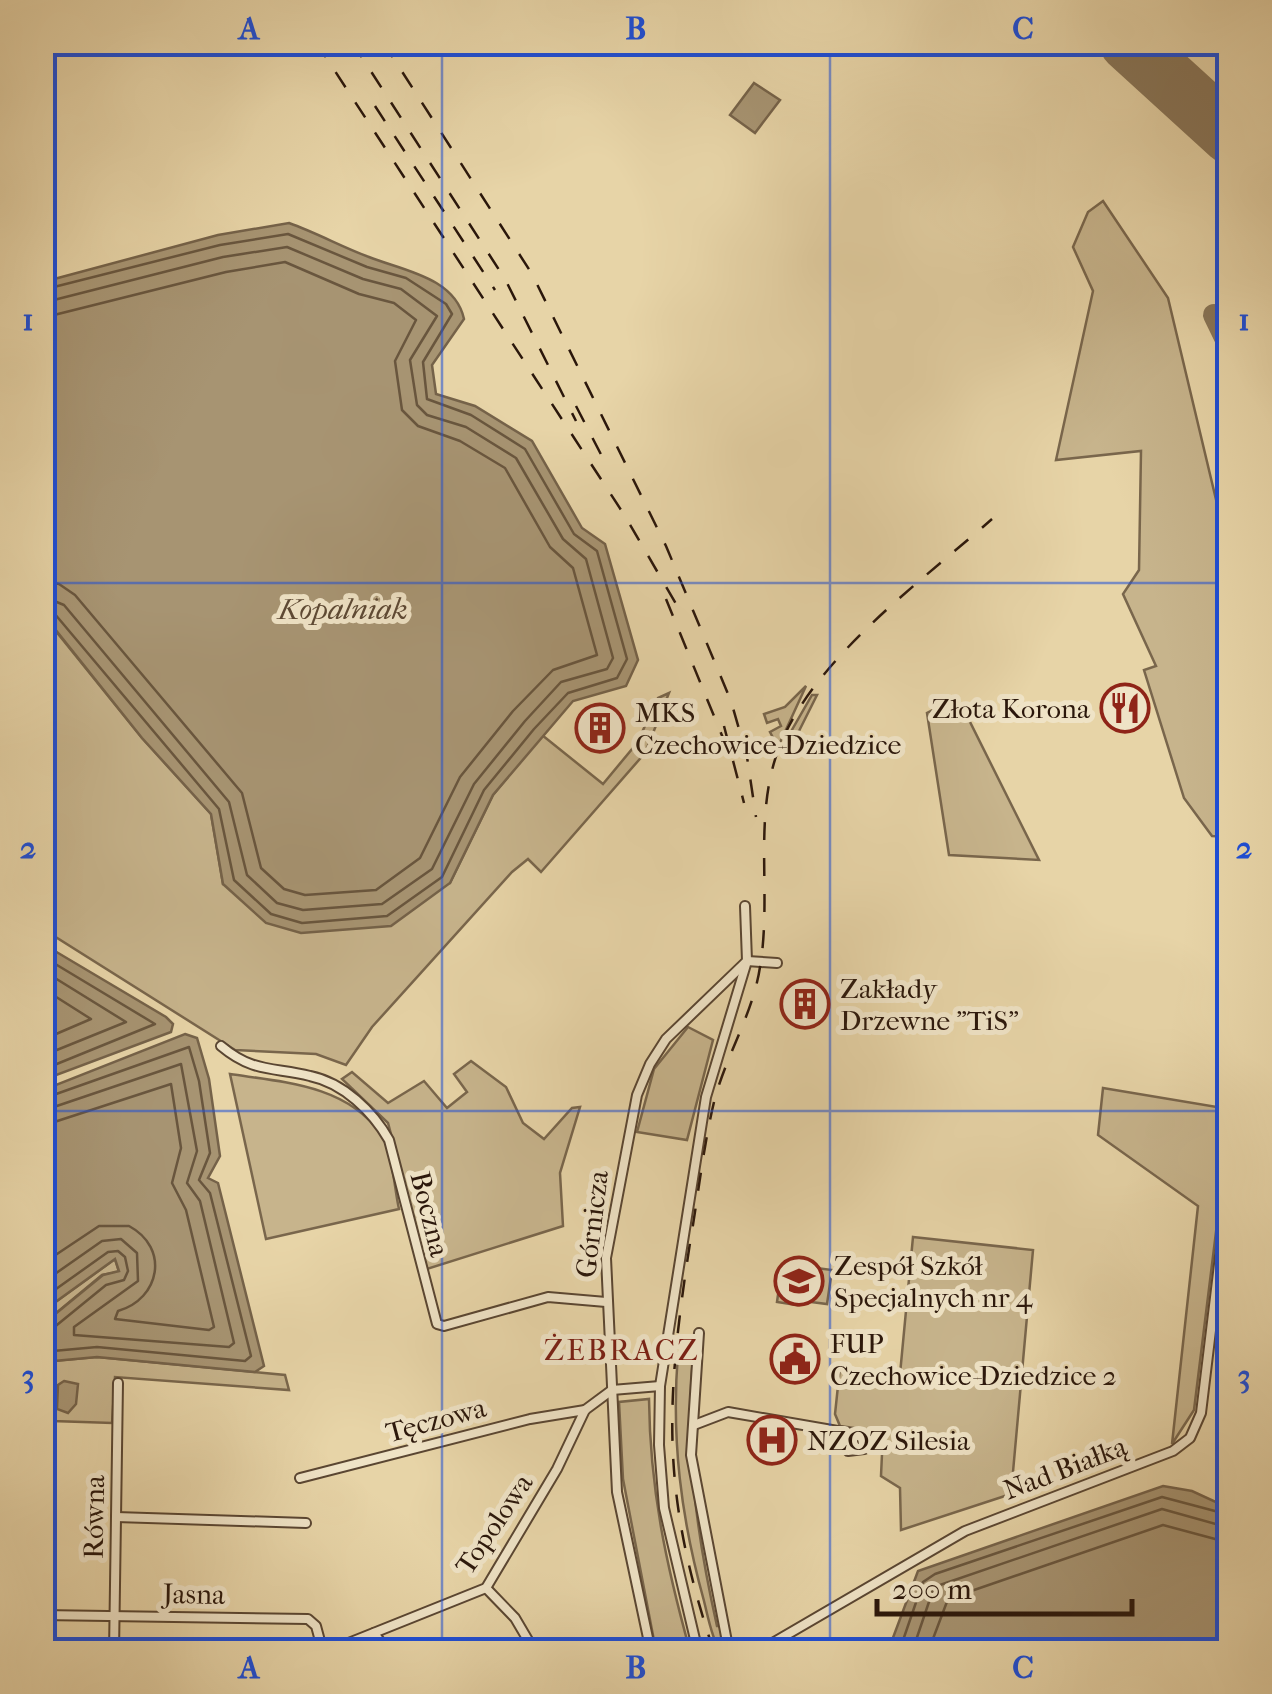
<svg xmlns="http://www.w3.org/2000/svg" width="1272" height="1694" font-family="'IM FELL French Canon',serif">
<rect width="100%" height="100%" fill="#e7d4a7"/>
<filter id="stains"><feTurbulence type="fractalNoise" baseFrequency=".002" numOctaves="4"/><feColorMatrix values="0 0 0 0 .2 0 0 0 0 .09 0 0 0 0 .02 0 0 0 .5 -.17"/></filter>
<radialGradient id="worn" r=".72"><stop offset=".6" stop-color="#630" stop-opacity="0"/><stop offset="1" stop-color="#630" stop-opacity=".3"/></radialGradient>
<g fill="#c7b48c" stroke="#79664c" stroke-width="2.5">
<path d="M1103,201L1168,298L1229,554V837L1212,836L1184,798L1144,670L1156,666L1123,594L1139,570L1141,451L1056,460L1093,291L1073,247L1088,212Z"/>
<path d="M42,614L142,738L211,814L223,884L450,883L493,795L542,735L603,784L637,743L658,698L669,693L645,753L541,872L528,859L512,872L372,1027L346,1065L316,1054L235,1050L43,929V696L55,689L43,671Z"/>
<path d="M806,686L778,747L770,732L781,726L778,719L767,723L764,714L785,707Z"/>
<path d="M812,695H817L791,747L781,749Z"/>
<path d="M956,698L964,710L1039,860L949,855L927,713Z"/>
<path d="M688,1027L713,1040L687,1140L637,1132L654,1069Z"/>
<path d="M471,1061L506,1087L523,1123L544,1139L572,1108L580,1107L560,1173L563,1226L427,1269L388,1123L342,1079L352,1072L388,1103L424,1081L447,1108L467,1092L454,1074Z"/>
<path d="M230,1074C283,1082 346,1085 380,1133C393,1151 394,1188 399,1209L266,1239Z"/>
<path d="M1103,1088L1229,1109V1203L1217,1224L1194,1410L1172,1444L1198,1206L1098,1135Z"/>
<path d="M913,1237L1033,1250L1011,1494L901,1530L900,1488L881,1476L883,1432L840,1426L835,1414L840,1367L900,1374Z"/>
<path d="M115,1259L119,1272L102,1275L43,1324V1311Z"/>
<path d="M782,1266L802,1269L797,1305L777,1302Z"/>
<path d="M809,1267L832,1270L827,1304L803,1301Z"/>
<path d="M678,1353L693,1355C685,1452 697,1537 717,1626H722L720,1651C712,1639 708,1617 704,1601C681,1518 671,1439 678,1353Z"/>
<path d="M97,1357L285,1375L289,1390L115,1377L112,1423L53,1421L51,1376L43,1375V1362Z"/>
<path d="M649,1399C650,1490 666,1564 690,1651H656L623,1479L619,1402Z"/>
</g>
<g fill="#a79472" stroke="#756249" stroke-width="2.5">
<path d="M754,83L780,100L755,133L730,115Z"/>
<path d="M289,223C317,233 342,247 369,257C401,270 455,277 464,319L432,365L436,394L475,406L532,441L582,528L605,544L638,660L626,686L573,701L493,795L450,883L391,926L301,933L266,923L223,884L211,814L142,738L43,614V282L218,235Z"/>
<path d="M43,944L166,1017L173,1024L171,1032L43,1080Z"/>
<path d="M185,1034L197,1038L209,1079L220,1156L208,1178L218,1183L264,1366L255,1372L97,1357L43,1362V1324L103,1275L119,1271L115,1259L43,1311V1090Z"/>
<path d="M64,1381L78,1384L76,1404L68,1413L57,1409L58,1385Z"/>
<path d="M1163,1486L1192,1491L1229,1508V1651H888L918,1571Z"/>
</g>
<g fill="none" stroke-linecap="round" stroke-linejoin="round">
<g stroke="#69563e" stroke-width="2.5">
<path d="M42,290L220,245L288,234L367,267L406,278L446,304L452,314L423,362L427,399L471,415L525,449L574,534L597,551L627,659L617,678L568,693L534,729L484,790L442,877L387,916L302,923L271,914L234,880L219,809L54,613L42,609"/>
<path d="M42,303L223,257L287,247L363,279L401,289L437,316L410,360L417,405L427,415L466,427L516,458L563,539L586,559L613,658L607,669L561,682L525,721L474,784L432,869L382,904L303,910L277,903L247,875L229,802L64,605L42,596"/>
<path d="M42,318L226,272L285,262L359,294L394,303L416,320L395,361L402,410L418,426L460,441L505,468L550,547L573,568L597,655L553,670L513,711L460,777L420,858L376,890L305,895L284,889L261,868L242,793L75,595L59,584L42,581"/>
<path d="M42,956L155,1024L42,1070"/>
<path d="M42,970L126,1022L42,1056"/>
<path d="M42,988L91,1019L42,1040"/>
<path d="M42,1099L189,1047L199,1081L210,1153L199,1180L210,1193L251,1356L245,1361L97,1347L42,1352"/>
<path d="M42,1111L181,1064L197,1151L187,1183L200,1201L234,1343L229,1347L74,1335V1327L138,1281L137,1253L121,1239L102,1241L42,1283"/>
<path d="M42,1126L171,1084L181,1148L172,1183L186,1210L214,1327L209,1330L115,1319L118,1311C160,1299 170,1248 129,1226H99L42,1264"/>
<path d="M42,1299L108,1252L118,1251L125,1257L128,1271L124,1280L106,1285L52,1329L42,1331"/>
<path d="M899,1652L923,1582L935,1574L1162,1497L1230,1515"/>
<path d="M912,1652L933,1590L940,1585L1162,1509L1230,1528"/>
<path d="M928,1652L948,1599L1163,1525L1230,1543"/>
</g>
<path stroke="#897659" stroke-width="22" d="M1214,315L1230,348"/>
<path stroke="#897659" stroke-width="58" d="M1128,42L1230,135"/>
<g stroke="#5a4632" stroke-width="12">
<g id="minor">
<path d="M747,961L777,963"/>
<path d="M221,1046C253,1073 274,1067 310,1076C344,1083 373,1112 389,1140L437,1324L444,1326L548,1297L606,1302"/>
<path d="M699,1333L691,1455L729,1652"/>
<path d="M694,1425L728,1412L855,1434L862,1438L864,1449L848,1451L833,1433"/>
<path d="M300,1478L530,1419L585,1410"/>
<path d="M116,1517L306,1523"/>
<path d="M486,1588L515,1618L535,1652"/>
<path d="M42,1615L308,1619L316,1626L323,1652"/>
<path d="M374,1633L388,1652"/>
<path d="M114,1652L118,1383"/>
<path d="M326,1652L486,1588L557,1469L585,1410L612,1390L660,1386"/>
<path d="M651,1652L617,1492L606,1258L637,1095L650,1064L666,1039L747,961"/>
<path d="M698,1652L664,1508L659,1445L660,1386L706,1097L747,961L745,906"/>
<path d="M757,1652L965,1531L1173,1451L1190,1438L1201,1413L1224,1223L1230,1214"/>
</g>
</g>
<use href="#minor" stroke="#efe3c6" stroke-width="8"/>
<g stroke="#2b170b" stroke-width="2.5" stroke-dasharray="18 18" stroke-linecap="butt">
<path d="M316,42L625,516L679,609"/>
<path d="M352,42L505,279L576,421"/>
<path d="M383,42L532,274L666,546L731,701L747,757L756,817"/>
<path d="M375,106L495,290"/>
<path d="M576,406L608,468"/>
<path d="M666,599L723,738"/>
<path d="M724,726L744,803"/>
<path d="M714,1652C661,1493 665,1406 690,1243C698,1197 703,1148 714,1102C726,1055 753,1014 760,967C773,890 750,809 784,736C823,652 924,579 992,519"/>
</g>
</g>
<path fill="none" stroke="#1d4ed8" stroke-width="2.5" stroke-opacity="0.55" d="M442,42V1652M830,42V1652M42,583H1230M42,1111H1230"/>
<defs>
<g id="restaurant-ring" transform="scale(2.5)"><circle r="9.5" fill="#efe3c6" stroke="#8f2418" stroke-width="1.5"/><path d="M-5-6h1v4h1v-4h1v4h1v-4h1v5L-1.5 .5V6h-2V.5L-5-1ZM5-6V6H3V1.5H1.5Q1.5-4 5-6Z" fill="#8f2418"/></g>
<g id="building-ring" transform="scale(2.5)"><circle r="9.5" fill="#efe3c6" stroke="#8f2418" stroke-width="1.5"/><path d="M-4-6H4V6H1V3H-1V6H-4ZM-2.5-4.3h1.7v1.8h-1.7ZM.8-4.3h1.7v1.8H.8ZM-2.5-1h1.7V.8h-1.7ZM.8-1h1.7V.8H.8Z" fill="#8f2418"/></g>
<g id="school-ring" transform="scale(2.5)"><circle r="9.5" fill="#efe3c6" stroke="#8f2418" stroke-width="1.5"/><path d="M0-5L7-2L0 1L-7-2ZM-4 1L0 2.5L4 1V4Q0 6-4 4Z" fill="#8f2418"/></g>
<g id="civic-ring" transform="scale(2.5)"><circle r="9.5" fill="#efe3c6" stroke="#8f2418" stroke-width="1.5"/><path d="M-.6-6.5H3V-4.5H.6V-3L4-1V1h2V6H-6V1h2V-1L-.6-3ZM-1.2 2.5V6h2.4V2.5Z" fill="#8f2418"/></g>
<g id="hospital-ring" transform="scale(2.5)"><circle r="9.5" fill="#efe3c6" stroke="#8f2418" stroke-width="1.5"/><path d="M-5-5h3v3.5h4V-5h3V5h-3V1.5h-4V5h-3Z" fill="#8f2418"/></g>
</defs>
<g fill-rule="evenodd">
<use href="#restaurant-ring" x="1125" y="708"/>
<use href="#building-ring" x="600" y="728"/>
<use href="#building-ring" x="805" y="1004"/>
<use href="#school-ring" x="799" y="1281"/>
<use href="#civic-ring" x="795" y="1359"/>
<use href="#hospital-ring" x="772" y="1440"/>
</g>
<g text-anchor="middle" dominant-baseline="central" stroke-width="10" stroke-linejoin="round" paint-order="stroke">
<g font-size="28" fill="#2b170b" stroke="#efe3c6" text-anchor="start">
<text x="1090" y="708" text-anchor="end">Złota Korona</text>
<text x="635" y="712">MKS<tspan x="635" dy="32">Czechowice-Dziedzice</tspan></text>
<text x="840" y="988">Zakłady<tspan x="840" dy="32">Drzewne "TiS"</tspan></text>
<text x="834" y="1265">Zespół Szkół<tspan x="834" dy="32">Specjalnych nr 4</tspan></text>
<text x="830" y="1343">FUP<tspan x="830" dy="32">Czechowice-Dziedzice 2</tspan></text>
<text x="807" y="1440">NZOZ Silesia</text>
</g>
<g font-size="28" fill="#2b170b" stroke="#efe3c6">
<text transform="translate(430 1214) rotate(76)">Boczna</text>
<text transform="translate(592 1224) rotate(-83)">Górnicza</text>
<text transform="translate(436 1420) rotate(-15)">Tęczowa</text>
<text transform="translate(1065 1468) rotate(-21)">Nad Białką</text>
<text transform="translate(94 1517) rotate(-89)">Równa</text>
<text transform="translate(494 1524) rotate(-56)">Topolowa</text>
<text transform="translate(194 1594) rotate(1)">Jasna</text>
</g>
<g font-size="30" font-style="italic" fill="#5d4934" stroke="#efe3c6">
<text x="343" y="609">Kopalniak</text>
</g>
<g font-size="30" letter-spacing="2.5" fill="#7a1f14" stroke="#efe3c6">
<text x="622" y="1350">ŻEBRACZ</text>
</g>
</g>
<rect width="1272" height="1694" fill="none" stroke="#e7d4a7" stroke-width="110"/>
<path d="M877 1599v15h255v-15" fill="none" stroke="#2b170b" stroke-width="5"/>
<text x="892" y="1599" font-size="30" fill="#2b170b" stroke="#efe3c6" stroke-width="8" paint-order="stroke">200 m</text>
<rect x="55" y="55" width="1162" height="1584" fill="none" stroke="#1d4ed8" stroke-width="4"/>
<g font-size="32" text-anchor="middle" font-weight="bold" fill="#1d4ed8">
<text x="249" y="39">A</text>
<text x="636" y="39">B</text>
<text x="1023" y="39">C</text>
<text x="28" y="330">1</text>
<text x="1244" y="330">1</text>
<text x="28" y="858">2</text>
<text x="1244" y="858">2</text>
<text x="28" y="1386">3</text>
<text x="1244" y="1386">3</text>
<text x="249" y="1678">A</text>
<text x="636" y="1678">B</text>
<text x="1023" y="1678">C</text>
</g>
<rect width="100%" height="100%" filter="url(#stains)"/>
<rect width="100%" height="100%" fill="url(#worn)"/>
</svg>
